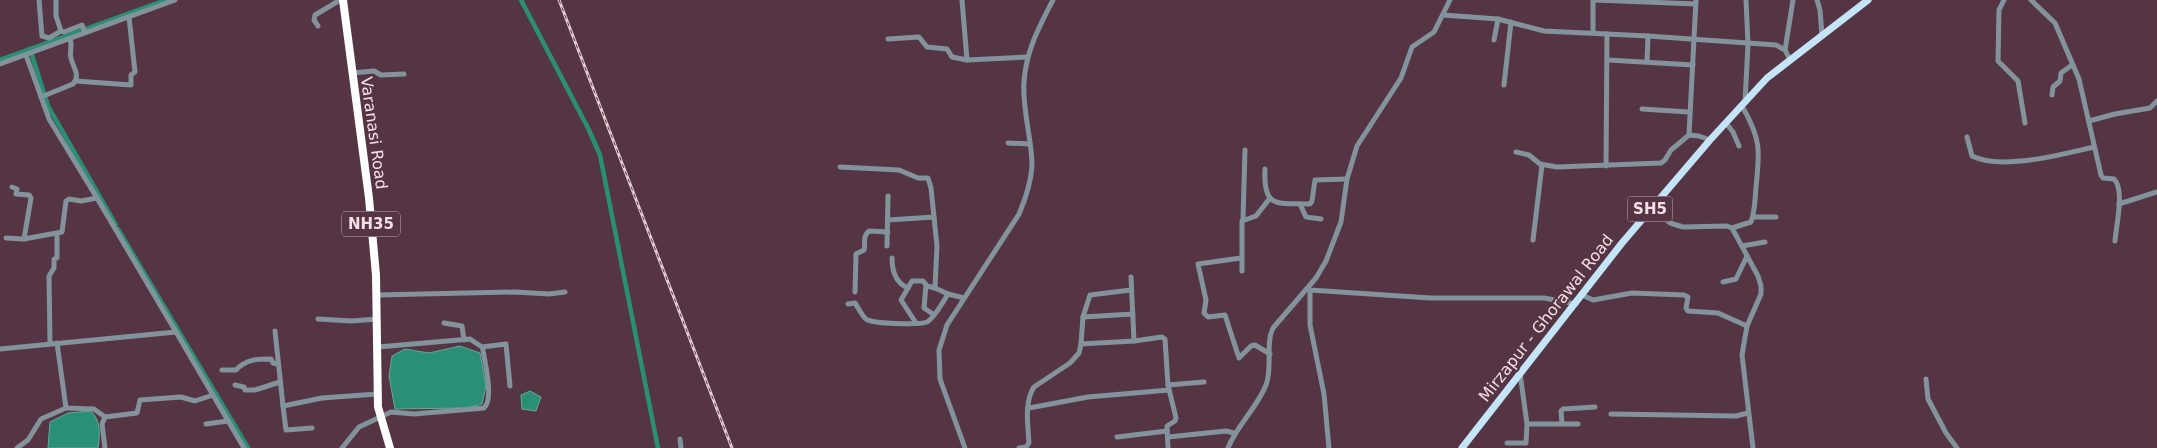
<svg xmlns="http://www.w3.org/2000/svg" width="2157" height="448" font-family="'DejaVu Sans',sans-serif">
<rect width="100%" height="100%" fill="#553543"/>
<g fill="#2a9075" stroke="#67a897">
<path d="M460,346L480,353L486,386L482,404L467,408L395,409L389,376L392,356L405,349L429,353Z"/>
<path d="M530,391L541,397L536,411L522,409L521,395Z"/>
<path d="M91,411C101,421 100,434 98,448H48L50,422L68,413Z"/>
</g>
<g fill="none" stroke-linecap="round" stroke-linejoin="round">
<g stroke="#2a9075" stroke-width="4.5">
<path d="M521,0L589,130L600,155L658,448"/>
<path d="M30,49L48,106L116,225"/>
<path d="M0,60L166,0"/>
<path d="M118,229L248,448"/>
</g>
<g stroke="#83939c" stroke-width="5">
<path d="M39,0L42,36L49,38L61,31"/>
<path d="M56,0V16L61,31L64,32L82,25L85,32"/>
<path d="M962,0L967,60L1028,57"/>
<path d="M1595,0L1696,4"/>
<path d="M1817,0L1820,10L1822,36"/>
<path d="M2004,0L1999,10L1998,61L2018,81L2025,123"/>
<path d="M2031,0L2055,23L2079,79L2101,175L2103,178L2114,179C2125,189 2116,227 2115,241"/>
<path d="M1443,15L1498,19L1544,31L1648,36L1776,45L1785,50L1790,60"/>
<path d="M318,26L314,20L315,15L340,0"/>
<path d="M1593,33V0"/>
<path d="M888,39L919,37L927,47L947,49L952,57L967,60"/>
<path d="M1494,40L1498,19"/>
<path d="M1785,50L1793,0"/>
<path d="M26,55L49,119L97,198"/>
<path d="M1608,60L1693,65"/>
<path d="M1647,61L1648,36"/>
<path d="M0,64L175,0"/>
<path d="M352,73L374,71L381,75L404,74"/>
<path d="M76,81L131,85V75L135,72L129,17"/>
<path d="M1504,85L1511,22"/>
<path d="M2052,95L2053,87L2060,81L2061,73L2072,65"/>
<path d="M41,97L73,84C81,75 73,68 71,58C69,52 73,47 70,39"/>
<path d="M1745,102L1748,44L1746,0"/>
<path d="M1642,109L1689,112"/>
<path d="M2089,121L2115,114L2150,108L2157,101"/>
<path d="M1726,123L1733,132L1739,146"/>
<path d="M1689,135L1696,0"/>
<path d="M1967,137L1972,156C2003,171 2062,154 2094,147"/>
<path d="M1008,143L1030,144"/>
<path d="M1516,152L1529,155L1540,164L1557,167L1661,163L1665,160L1671,150L1689,135L1699,136L1710,140"/>
<path d="M1606,166L1607,34"/>
<path d="M840,167L899,170L918,178H928L931,188L937,246L935,288L948,294L964,298"/>
<path d="M1265,169C1263,209 1277,203 1310,204L1312,201L1315,180L1347,179"/>
<path d="M12,187L17,189L16,194L29,195L31,198L24,239"/>
<path d="M1300,204L1306,217L1321,219"/>
<path d="M2119,204L2157,192"/>
<path d="M1652,207L1670,223L1683,227L1727,226L1732,228L1758,276L1761,286V294L1747,326L1742,355L1753,448"/>
<path d="M1753,217H1776"/>
<path d="M1243,219L1245,150"/>
<path d="M888,220L934,217"/>
<path d="M1732,228L1751,222C1755,211 1755,199 1756,187C1760,150 1761,139 1742,106"/>
<path d="M6,238L24,239L62,232L66,201L69,199L81,201L97,198L176,332"/>
<path d="M1533,240L1542,165"/>
<path d="M887,246L888,196"/>
<path d="M1742,246L1765,242"/>
<path d="M892,258C892,271 896,283 908,288"/>
<path d="M1241,258L1198,264L1206,300L1204,313L1208,317L1225,315L1239,358L1251,346L1255,345L1270,354"/>
<path d="M1242,271V221L1256,216L1270,198"/>
<path d="M1723,282L1736,279L1747,256"/>
<path d="M926,285L924,308L933,314"/>
<path d="M1308,288L1310,290L1430,298H1544L1576,304"/>
<path d="M1310,290V325L1324,394L1329,448"/>
<path d="M855,292L856,254L864,250C866,243 862,237 869,231L888,232"/>
<path d="M377,295L515,292L549,294L565,292"/>
<path d="M1582,295L1593,300L1632,293L1684,295L1688,297L1686,308L1688,311L1718,313L1747,326"/>
<path d="M848,304L855,303C857,306 863,317 866,319C872,324 920,325 927,322C935,317 943,302 948,294"/>
<path d="M1083,317L1133,314"/>
<path d="M318,319L351,321L378,319"/>
<path d="M444,323L462,326L464,340"/>
<path d="M916,323L901,300L912,281H923L927,286L935,288"/>
<path d="M275,331L283,406L322,398L377,394"/>
<path d="M1134,341L1162,337L1165,339L1168,385L1176,418L1175,421L1167,426L1168,448"/>
<path d="M50,343L49,276L54,268V259L57,258V234"/>
<path d="M57,343L66,408L94,409L105,417"/>
<path d="M1081,344L1134,341L1131,277"/>
<path d="M482,347L506,344L510,386"/>
<path d="M0,349L176,332L244,448"/>
<path d="M222,370H236C246,359 258,359 271,359L273,363L278,364"/>
<path d="M1520,373L1527,424H1578"/>
<path d="M1926,379L1928,399L1946,433L1957,448"/>
<path d="M235,385L244,387L245,390H255L280,382"/>
<path d="M1168,385L1204,382"/>
<path d="M283,406L286,430L312,428"/>
<path d="M1029,408L1088,397L1169,390"/>
<path d="M1611,414L1736,416L1748,413"/>
<path d="M206,424L228,421"/>
<path d="M1562,424L1561,411L1563,409L1595,407"/>
<path d="M1117,437L1167,431"/>
<path d="M1168,437L1226,431L1234,433"/>
<path d="M680,439L681,448"/>
<path d="M1507,443H1526L1527,424"/>
<path d="M17,448L28,440L41,419L66,408"/>
<path d="M105,448L102,424L105,417L137,413L140,400L181,397L195,401L213,395"/>
<path d="M342,448L359,427L391,412L414,414L484,408C494,399 485,364 483,350L482,347L470,339L378,347"/>
<path d="M965,448L940,379L939,350L947,325L1019,214C1025,200 1031,182 1032,166C1032,138 1022,110 1024,82C1026,51 1039,27 1053,0"/>
<path d="M1019,448L1026,447L1029,443C1028,426 1024,402 1034,387L1070,363L1079,353L1081,344L1083,317L1090,295L1131,290"/>
<path d="M1228,448C1237,425 1257,408 1266,385C1273,367 1265,344 1273,328L1316,278L1326,261L1341,222L1347,179L1357,146L1401,78L1412,47L1434,32L1450,0"/>
</g>
<path stroke="#c4e5f7" stroke-width="7" d="M1462,448L1622,243L1710,140L1767,78L1868,0"/>
<path stroke="#fefefe" stroke-width="8" d="M343,0L369,198L376,275L378,407L390,448"/>
<g stroke="#e2ccd4" stroke-width="3">
<path id="rail" d="M559,0L732,448"/>
</g>
<use href="#rail" stroke="#553543" stroke-width="1" stroke-dasharray="4" stroke-linecap="butt"/>
</g>
<g text-anchor="middle" dominant-baseline="central" stroke-width="4.5" stroke-linejoin="round" paint-order="stroke">
<g fill="#553543" stroke="#c4acb6" stroke-width="1">
<rect x="1627.5" y="196.5" width="45" height="25" rx="4"/>
<rect x="342" y="211.5" width="58" height="25" rx="4"/>
</g>
<g font-size="15" font-weight="bold" fill="#f4dfe7">
<text x="1650" y="209">SH5</text>
<text x="371" y="224">NH35</text>
</g>
<g font-size="16" fill="#f4dfe7" stroke="#553543">
<text transform="translate(374 133) rotate(82)">Varanasi Road</text>
<text transform="translate(1546 318) rotate(-52)">Mirzapur - Ghorawal Road</text>
</g>
</g>
</svg>
